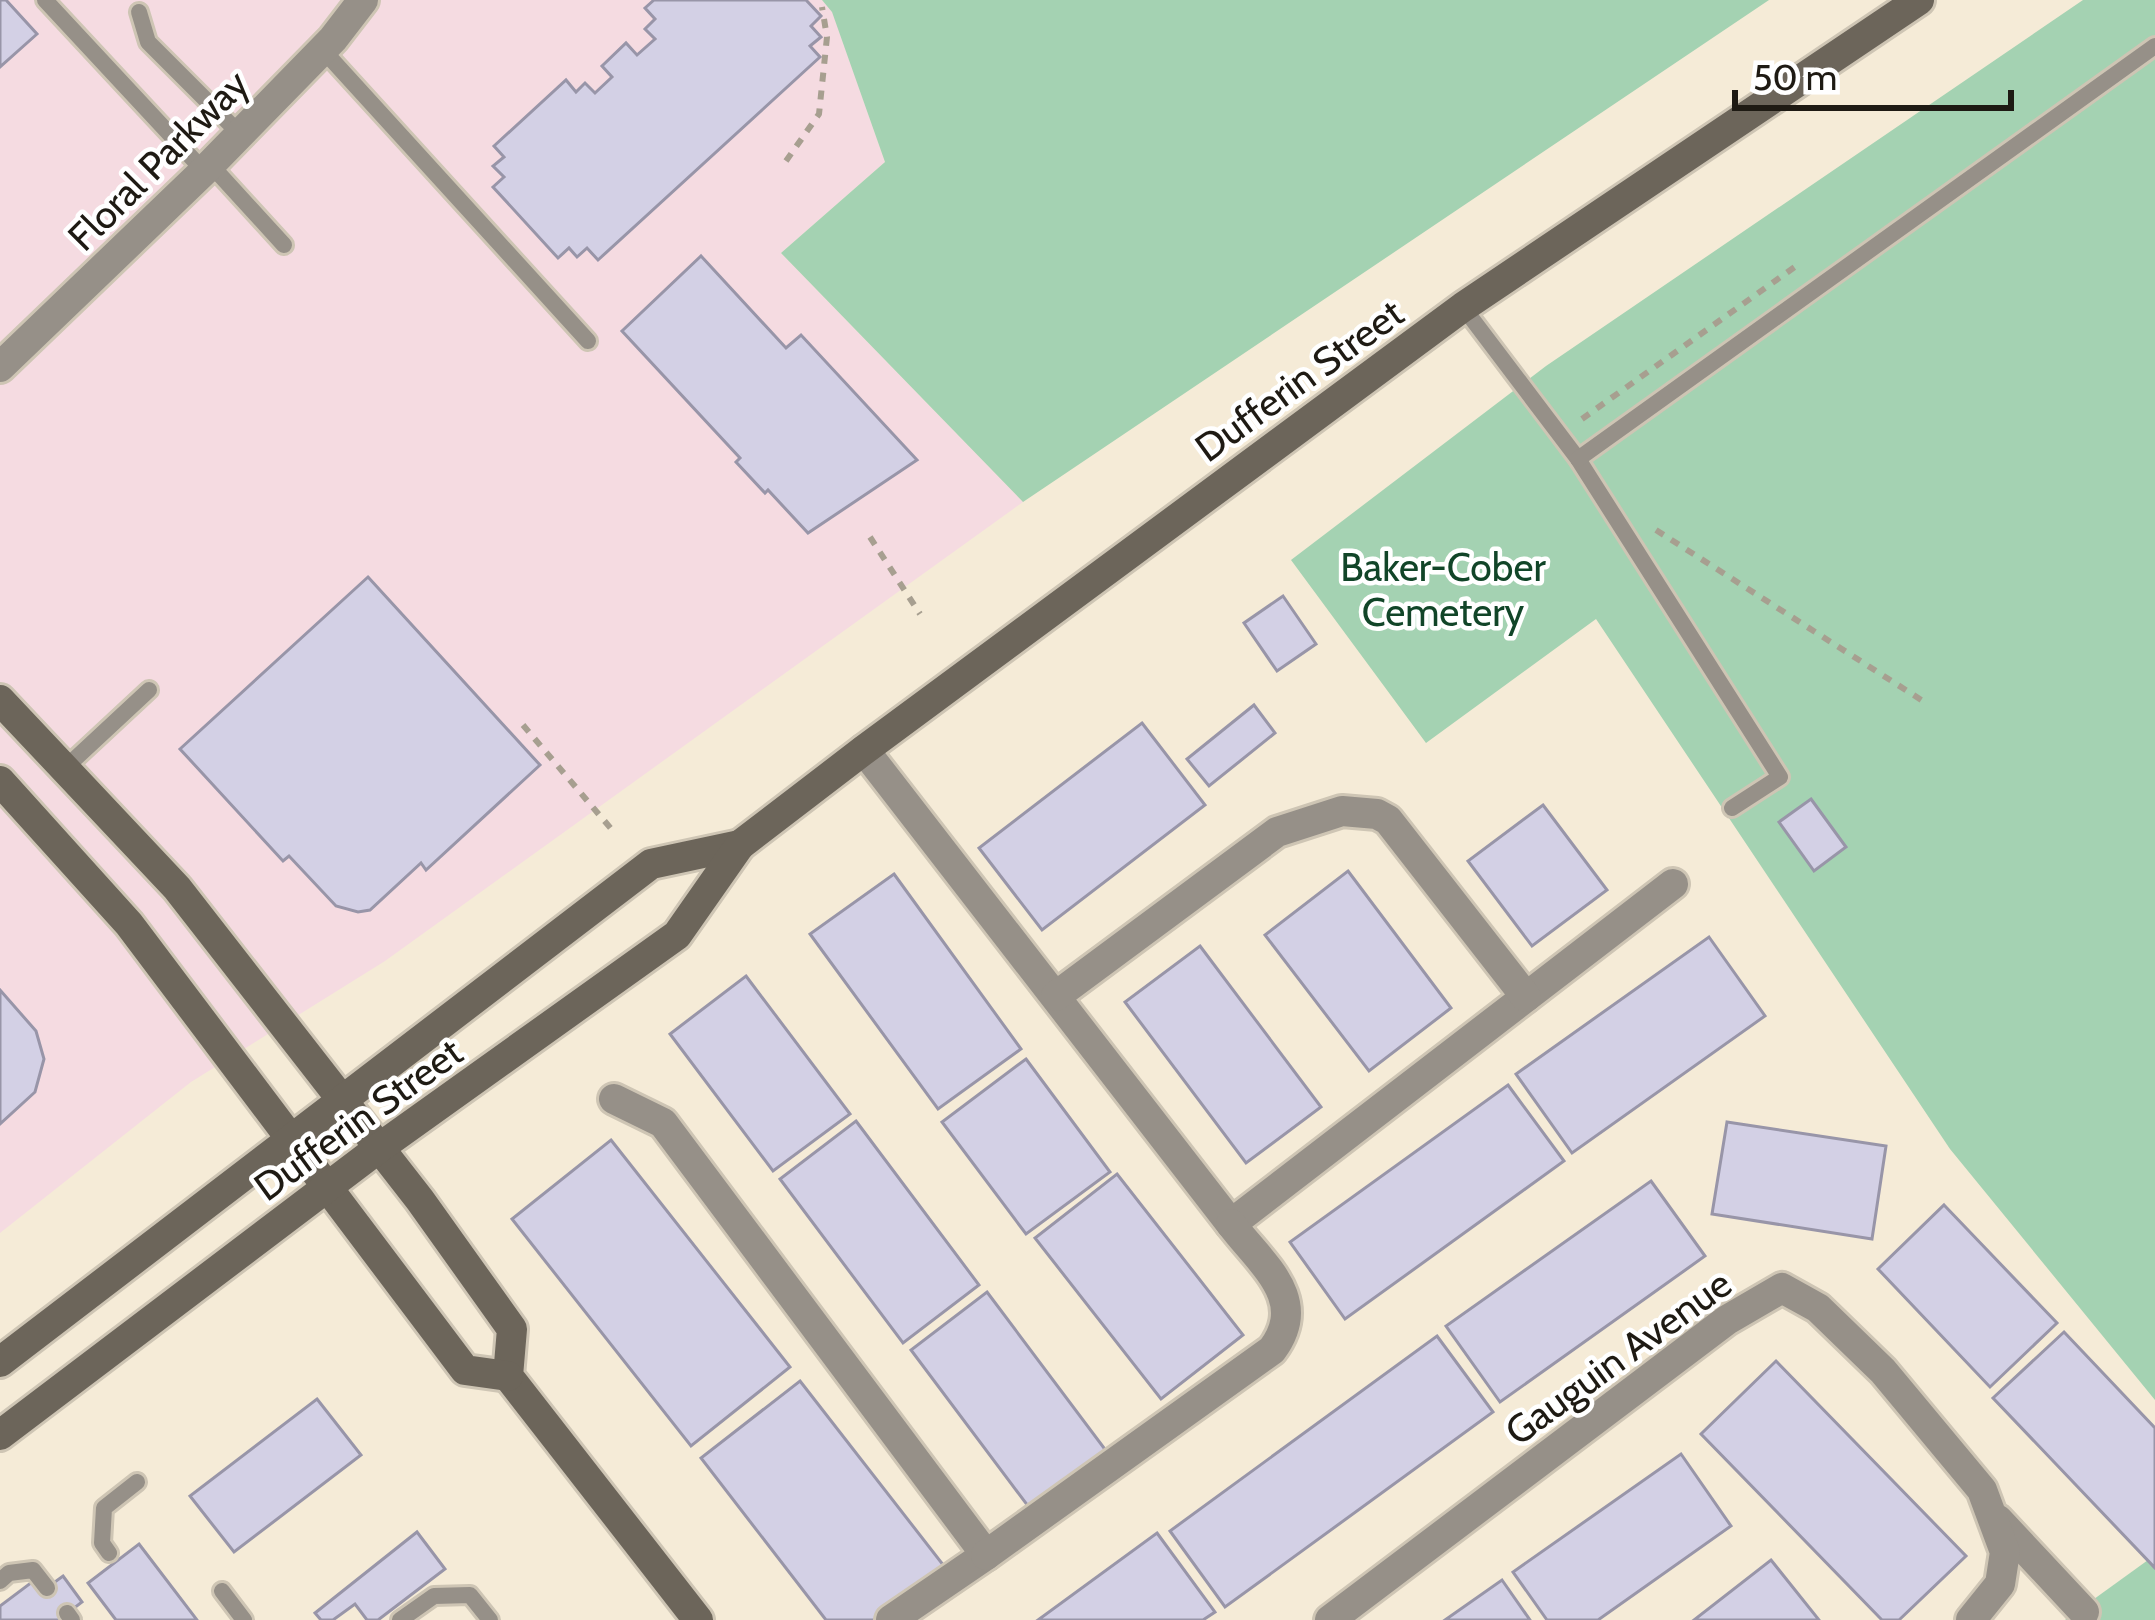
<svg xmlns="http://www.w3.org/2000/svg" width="2155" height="1620" font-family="Cabin,sans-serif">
<rect width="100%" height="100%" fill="#f5ebd7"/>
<path fill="#f5dbe1" d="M0,0H822L832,11L885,162L781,253L1023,502L385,961L191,1082L0,1233Z"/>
<g fill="#a4d2b2">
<path d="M822,0H1769L1023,502L781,253L885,162L832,12Z"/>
<path d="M2083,0H2155V1400L1950,1149L1596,619L1426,743L1291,560L1546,366Z"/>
<path d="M2155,1555V1620H2065Z"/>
</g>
<g fill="#d3d0e5" stroke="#9895a8" stroke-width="3">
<path d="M0,0H6L37,34L0,67Z"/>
<path d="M654,0H806L821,16L811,26L821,37L810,46L820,57L598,260L587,248L577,257L569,248L558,258L493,187L504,177L493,166L504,157L494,146L566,80L576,92L585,83L595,93L612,77L602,66L626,43L637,55L655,39L645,29L655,19L645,8Z"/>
<path d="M701,256L786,348L801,335L917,460L808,533L768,490L765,493L736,462L740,458L622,331Z"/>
<path d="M368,577L540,765L426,870L421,863L370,910L358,912L336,906L289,856L283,861L180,749Z"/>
<path d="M1283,596L1316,644L1277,671L1244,623Z"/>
<path d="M1254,705L1275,733L1209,786L1187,759Z"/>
<path d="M1142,723L1205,805L1042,930L979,848Z"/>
<path d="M1811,799L1846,847L1814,871L1779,822Z"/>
<path d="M1543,805L1607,890L1532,946L1468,861Z"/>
<path d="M1348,871L1451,1008L1369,1071L1265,935Z"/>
<path d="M894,874L1021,1049L938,1109L810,934Z"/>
<path d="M1709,937L1765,1016L1572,1153L1516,1074Z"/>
<path d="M1200,946L1321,1107L1246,1163L1125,1002Z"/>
<path d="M746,976L850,1114L773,1171L670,1034Z"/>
<path d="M0,990L36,1031L44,1059L35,1092L0,1124Z"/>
<path d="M1026,1059L1110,1172L1026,1234L942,1122Z"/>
<path d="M1508,1085L1564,1161L1345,1319L1290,1242Z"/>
<path d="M856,1121L979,1285L903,1343L780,1179Z"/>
<path d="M1727,1122L1886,1146L1872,1239L1712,1214Z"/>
<path d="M611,1140L790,1367L691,1446L512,1219Z"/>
<path d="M1117,1174L1243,1335L1161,1399L1035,1238Z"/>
<path d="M1651,1181L1705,1256L1500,1402L1446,1326Z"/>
<path d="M1944,1205L2057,1323L1990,1387L1878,1269Z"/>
<path d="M987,1292L1110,1456L1034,1514L911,1350Z"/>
<path d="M2064,1332L2155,1428V1568L1993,1398Z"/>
<path d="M1437,1336L1493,1412L1225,1607L1170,1531Z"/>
<path d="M1776,1361L1966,1556L1899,1620H1882L1701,1434Z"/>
<path d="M800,1381L944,1566L874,1620H826L701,1458Z"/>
<path d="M317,1399L361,1455L234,1552L190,1496Z"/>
<path d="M1681,1454L1731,1526L1598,1620H1547L1513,1572Z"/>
<path d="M417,1532L445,1569L378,1620H367L355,1604L333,1620H321L315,1613Z"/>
<path d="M1157,1533L1215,1612L1203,1620H1038Z"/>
<path d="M139,1544L197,1620H116L88,1583Z"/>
<path d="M1771,1560L1819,1620H1694Z"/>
<path d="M63,1576L82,1602L65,1615L69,1620H0V1606L36,1579L44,1590Z"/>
<path d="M1502,1580L1530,1620H1445Z"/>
</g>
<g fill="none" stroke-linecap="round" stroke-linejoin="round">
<g stroke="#cec5b4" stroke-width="22">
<g id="lane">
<path d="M45,0L204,171"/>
<path d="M139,12L148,42L240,134"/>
<path d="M323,50L588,341"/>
<path d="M210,164L284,245"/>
<path d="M1463,307L1578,459L1780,777L1732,808"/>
<path d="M1578,459L2155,46"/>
<path d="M64,769L149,690"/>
<path d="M109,1553L102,1543L104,1508L137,1482"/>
<path d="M0,1581L9,1573L33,1570L47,1588"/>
<path d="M222,1591L244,1620"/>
<path d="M67,1613L72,1620"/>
<path d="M400,1620L434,1596L470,1595L490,1620"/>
</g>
</g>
<g stroke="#cec5b4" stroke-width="36">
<g id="street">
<path d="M0,367L204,171L333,39L363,0"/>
<path d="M864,750L1231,1224L1673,884"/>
<path d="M1056,996L1277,832L1342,811L1377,814L1388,820L1526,997"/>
<path d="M614,1099L663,1123L986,1555L891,1620"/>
<path d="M1998,1520L2084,1612"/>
<path d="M986,1555L1272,1350C1310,1299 1262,1265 1231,1224"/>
<path d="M1330,1620L1727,1320L1782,1288L1818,1308L1883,1371L1982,1490L2005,1552L2000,1584L1971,1620"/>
</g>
</g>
<g stroke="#cec5b4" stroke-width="36">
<g id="secondary">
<path d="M0,700L177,888L420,1200L512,1329L508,1376L698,1620"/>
<path d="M0,781L129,924L465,1370L508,1376"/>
<path d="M0,1362L651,864L740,845"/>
<path d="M0,1435L379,1148L677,935L740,845L864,750L1463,307L1919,0"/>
</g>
</g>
<g stroke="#a79f90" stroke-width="6" stroke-dasharray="9 9" stroke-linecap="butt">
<path d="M786,161L819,114L827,37L822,7"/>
<path d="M1582,419L1796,266"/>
<path d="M1656,530L1926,703"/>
<path d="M870,537L920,614"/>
<path d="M523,725L613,831"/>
</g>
<use href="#lane" stroke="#969088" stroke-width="16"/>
<use href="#street" stroke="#969088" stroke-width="30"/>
<use href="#secondary" stroke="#6c655a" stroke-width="30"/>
</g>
<g text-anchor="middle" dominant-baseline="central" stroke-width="9" stroke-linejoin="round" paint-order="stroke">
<g font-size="39" fill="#1e1a13" stroke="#fff">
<text transform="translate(158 160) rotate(-45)">Floral Parkway</text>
<text transform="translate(1299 380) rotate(-36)">Dufferin Street</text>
<text transform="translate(358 1119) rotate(-36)">Dufferin Street</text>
<text transform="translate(1618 1357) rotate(-36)">Gauguin Avenue</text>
</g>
<g font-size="39" fill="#114528" stroke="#fff">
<text x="1443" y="567">Baker-Cober<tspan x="1443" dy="45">Cemetery</tspan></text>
</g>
</g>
<path d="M1735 90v18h276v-18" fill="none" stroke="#1e1a13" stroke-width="6"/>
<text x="1753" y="90" font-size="36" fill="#1e1a13" stroke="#ffffff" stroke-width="9" paint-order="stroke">50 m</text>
</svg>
